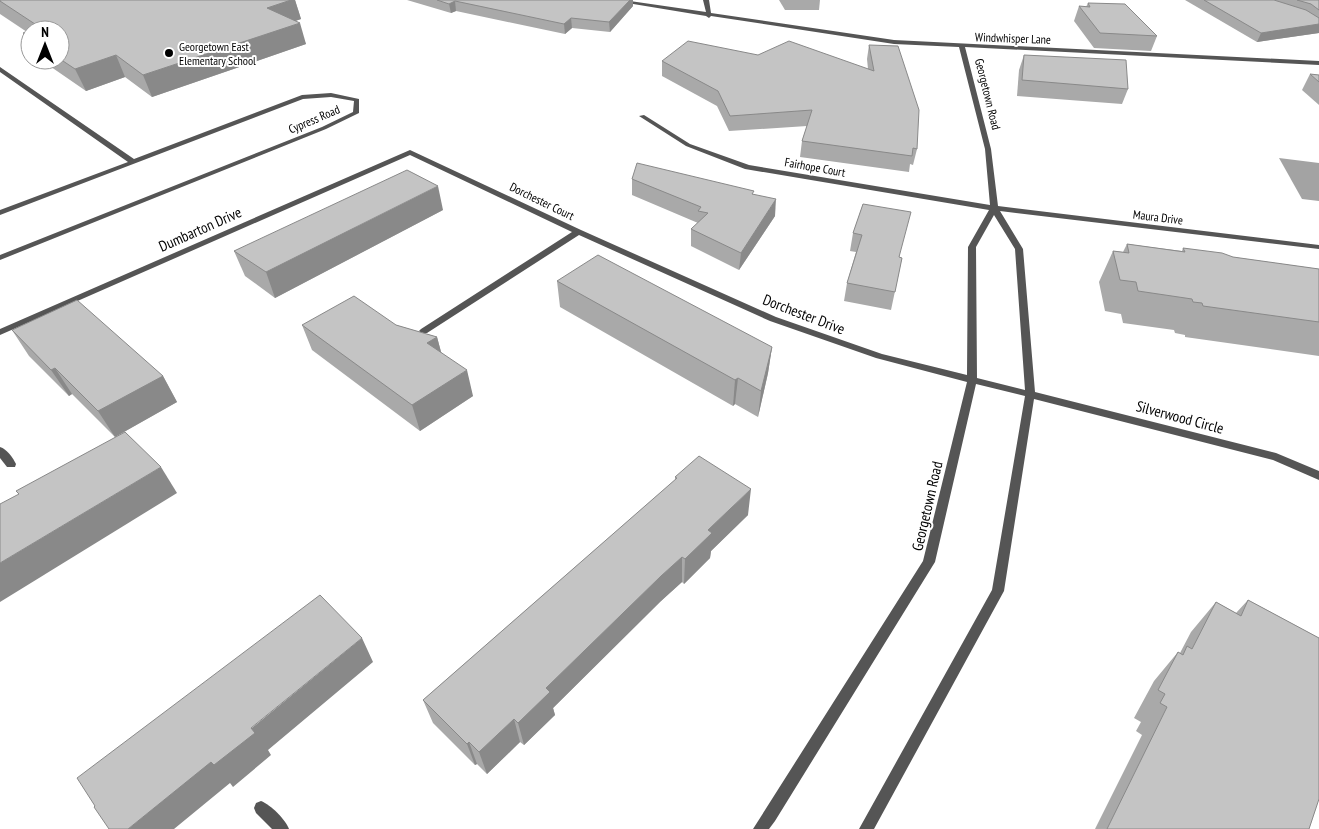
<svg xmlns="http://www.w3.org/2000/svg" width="1319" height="829" font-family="'PT Sans Narrow',sans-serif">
<rect width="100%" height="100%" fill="#fff"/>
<path fill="#a3a3a3" d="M1279,158L1319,163V201L1302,199Z"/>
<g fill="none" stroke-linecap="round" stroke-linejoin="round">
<g fill="#555" fill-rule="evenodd">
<path d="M609,0H623L706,12L703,0H709L711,13L894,40L1319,61V65L965,47L991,149L998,206L1319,245V249L1000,211L1023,249L1035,392L1276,453L1319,471V480L1273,460L1034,399L1004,591L874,829H859L992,590L1025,396L976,384L935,562L775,821L769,829H753L923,561L967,382L876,358L770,321L579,235L427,333H421L419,331L421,329L572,232L410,155L0,335V329L410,150L581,230L776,317L882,354L967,375L968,247L989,210L745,169L686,146L639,116L644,115L690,144L749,165L990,205L985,149L959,47L894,44L711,16L709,18L706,16ZM994,215L1015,249L1025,390L977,378L976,247Z"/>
<path d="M0,67L134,159L302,95L331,93L359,99V113L326,129L0,260V255L322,127L353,112L354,101L331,97L303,99L0,215V210L128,162L0,72Z"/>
<path d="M0,447C7,449 13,458 16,464L15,467H7L0,458Z"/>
<path d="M261,801C271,805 285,819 289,829H272L256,813L254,808L256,803Z"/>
</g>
</g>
<g fill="#a9a9a9">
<path d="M0,0H295L301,19L295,21L306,44L152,97L125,77L86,91L41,60H60V30H30V48L23,33L27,32L0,14Z"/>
<path d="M407,0H639H633V6L610,32L572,28L565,34L456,11L451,13Z"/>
<path d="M779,0H820L819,10H785Z"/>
<path d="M1185,0H1319V33L1257,42Z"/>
<path d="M1088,3L1157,36L1151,51L1094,48L1074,21L1079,6L1086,7Z"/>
<path d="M869,45L917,149L913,165L910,164L909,172L800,157L802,141L807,126L729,131L717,106L662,76V61L758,55L868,69L867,59Z"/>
<path d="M1024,55L1128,89L1122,104L1017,96L1019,70Z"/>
<path d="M1310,74L1319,75V105L1302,90Z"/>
<path d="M632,179L753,194L775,216L739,270L691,246V229L698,223L632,195Z"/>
<path d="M863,204L899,257L902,258L891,310L844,301L847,283L856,252L850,251L853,233Z"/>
<path d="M443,210L275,298L245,276L234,251Z"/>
<path d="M1127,244L1182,251L1183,248L1233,257L1319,269V356L1185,337V335L1175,333L1174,330L1123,323L1121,314L1105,311L1099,282L1113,251L1123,252Z"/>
<path d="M557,281L772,347L768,373L758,417L735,404L733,406L560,307Z"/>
<path d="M302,325H396L437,337L441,352L473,396L420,431L312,350Z"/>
<path d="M12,330L163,376L177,402L115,437L72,394L69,396L29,356Z"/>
<path d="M675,477L748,515L711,551L710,558L684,584L682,582L661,601L553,708L555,715L524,745L520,742L487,774L477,764L475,765L433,723L423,700L675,480Z"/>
<path d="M1248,600L1319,638V801H1318L1309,829H1095L1142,735L1136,731L1141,722L1134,718L1154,681L1178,652L1180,653L1191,632L1216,602L1236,613Z"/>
</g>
<g fill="#898989">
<path d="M291,0H295L301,19L273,29L267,8Z"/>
<path d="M630,0H633V6L610,32L609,22Z"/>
<path d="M455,1L456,11L451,13L449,4Z"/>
<path d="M571,18L572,28L565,34L564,24Z"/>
<path d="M300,23L306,44L152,97L143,75Z"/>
<path d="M1319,24V33L1257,42L1261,33Z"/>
<path d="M116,55L125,77L86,91L75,69Z"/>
<path d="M438,186L443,210L275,298L266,272Z"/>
<path d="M776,199L775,216L739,270L741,253Z"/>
<path d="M437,337L444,363L427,343Z"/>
<path d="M772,347L768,373L758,417L761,391Z"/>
<path d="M55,368L72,394L69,396L51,370Z"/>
<path d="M467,370L473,396L420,431L412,405Z"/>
<path d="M163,376L177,402L115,437L98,411Z"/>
<path d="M738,378L735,404L733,406L735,380Z"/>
<path d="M161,467L177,493L0,602V563Z"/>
<path d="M751,489L748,515L711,551L710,558L684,584L685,559L708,530Z"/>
<path d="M682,557V582L661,601L553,708L555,715L524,745L518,723L546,688L661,576Z"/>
<path d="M362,638L373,662L268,750L271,755L233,787L230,783L174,829H128Z"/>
<path d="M514,719L520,742L487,774L479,752Z"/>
<path d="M469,742L477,764L475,765L467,744Z"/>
</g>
<g fill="#c4c4c4" stroke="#898989">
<path d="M0,0H291L267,8L300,23L143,75L116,55L75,69L60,59V30H35L41,28L0,1Z"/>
<path d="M437,0H630L609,22L571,18L564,24L455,1L449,4Z"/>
<path d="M1204,0H1274L1306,10L1319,18V24L1261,33Z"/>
<path d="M1297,0H1319V10L1311,4Z"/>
<path d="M1088,3L1125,4L1157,36L1100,33L1079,6L1090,7Z"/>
<path d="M30,31V39L23,33Z"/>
<path d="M688,41L758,55L789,41L874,71L869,45L898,46L919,110L917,149L913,148L912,156L802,141L812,110L730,116L718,91L662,61Z"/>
<path d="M1024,55L1126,60L1128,89L1022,80Z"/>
<path d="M1310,74L1319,75V82Z"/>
<path d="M637,163L754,191L752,194L776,199L741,253L691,229L708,213L698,211L701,207L632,179Z"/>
<path d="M407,170L438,186L266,272L234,251Z"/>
<path d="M863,204L911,212L899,257L902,258L895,292L847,283L862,235L853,233Z"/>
<path d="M1127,244L1185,252L1183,248L1222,253L1233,257L1319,269V322L1203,306L1202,303L1193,302L1192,299L1138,291L1136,282L1120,280L1113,251L1129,253Z"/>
<path d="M598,255L772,347L761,391L738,378L735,380L557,281Z"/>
<path d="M354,296L396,325L437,337L427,343L467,370L412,405L302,325Z"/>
<path d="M77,300L163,376L98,411L55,368L51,370L12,330Z"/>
<path d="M125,432L161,467L0,563V504L19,494L16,491Z"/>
<path d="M699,456L751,489L708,530L712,533L685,559L682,557L661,576L546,688L550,692L518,723L514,719L479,752L469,742L467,744L423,700L677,478L675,477Z"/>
<path d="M320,595L362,638L251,728L255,733L214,765L211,762L128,829H109L94,807L95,806L77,778Z"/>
<path d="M1248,600L1319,638V799L1309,829H1107L1167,707L1160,703L1165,694L1158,690L1178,652L1183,655L1187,646L1192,649L1216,602L1241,616Z"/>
</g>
<circle fill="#000" stroke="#fff" stroke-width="2" cx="169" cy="53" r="5"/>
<g text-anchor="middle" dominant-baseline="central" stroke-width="4" stroke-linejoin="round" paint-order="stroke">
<g font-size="12" fill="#000" stroke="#fff">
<text transform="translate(1013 38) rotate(2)">Windwhisper Lane</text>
<text transform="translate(988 94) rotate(76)">Georgetown Road</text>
<text transform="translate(314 119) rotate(-23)">Cypress Road</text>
<text transform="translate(815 167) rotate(10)">Fairhope Court</text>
<text transform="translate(542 201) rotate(26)">Dorchester Court</text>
<text transform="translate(1158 217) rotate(7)">Maura Drive</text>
</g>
<g font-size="12" fill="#000" stroke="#fff" text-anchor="start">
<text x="179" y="46">Georgetown East<tspan x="179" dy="14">Elementary School</tspan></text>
</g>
<g font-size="15" fill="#000" stroke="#fff">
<text transform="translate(200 229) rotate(-24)">Dumbarton Drive</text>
<text transform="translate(804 314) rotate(21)">Dorchester Drive</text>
<text transform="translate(1180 417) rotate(15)">Silverwood Circle</text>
<text transform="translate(927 506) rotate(-77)">Georgetown Road</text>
</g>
</g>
<g transform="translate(45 45)"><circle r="24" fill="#ffffff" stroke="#999999"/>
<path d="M0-4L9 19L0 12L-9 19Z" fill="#000000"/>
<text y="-8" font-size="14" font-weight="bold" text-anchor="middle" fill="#000000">N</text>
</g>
</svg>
